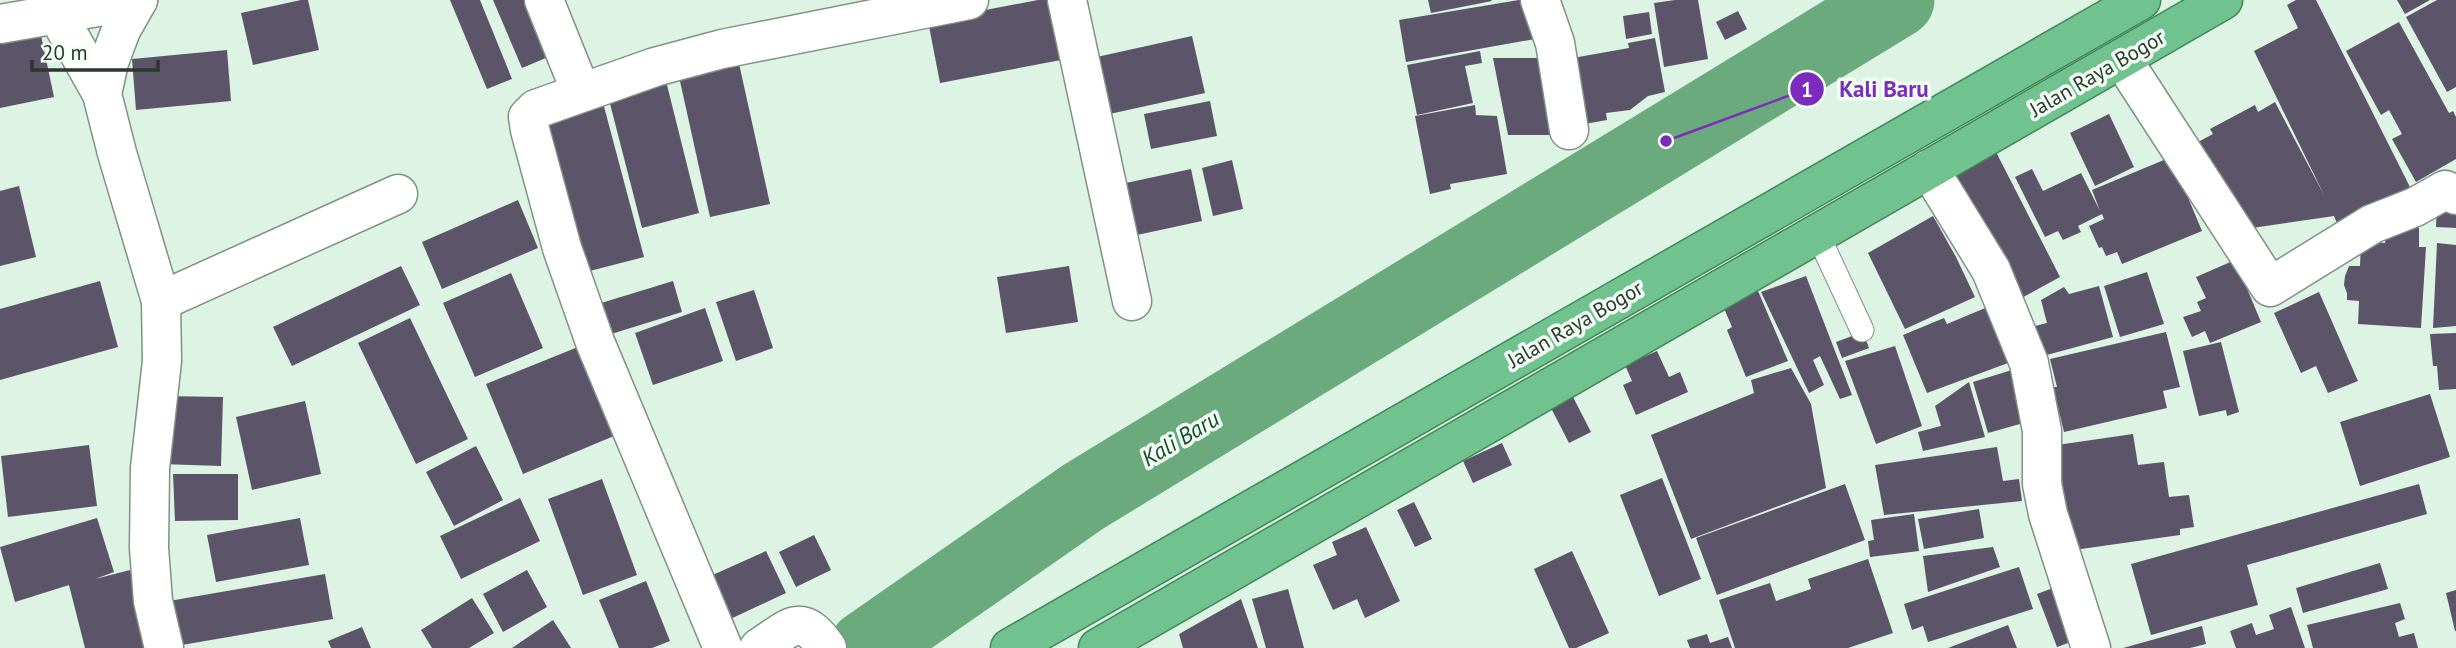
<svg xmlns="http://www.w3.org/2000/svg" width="2456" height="648" font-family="'PT Sans',sans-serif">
<rect width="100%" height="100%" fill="#ddf3e3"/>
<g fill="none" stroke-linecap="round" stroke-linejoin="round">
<path stroke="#6aaa7d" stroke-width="75" d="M866,648L1083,497L1897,0"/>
</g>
<g fill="#5c5468">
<path d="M301,0H308L319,50L253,65L241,13Z"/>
<path d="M450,0H480L512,79L487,89Z"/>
<path d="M493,0H530L553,55L522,68Z"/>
<path d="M1038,0H1049L1061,60L940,83L928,21Z"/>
<path d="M1428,0H1491L1492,1L1431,13Z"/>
<path d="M1519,0H1528L1535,39L1406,62L1399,20Z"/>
<path d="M1675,0H1698L1708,59L1664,67L1654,3Z"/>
<path d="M2296,0H2316L2414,195L2340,230L2334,216L2245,229L2196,143L2213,134L2210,129L2255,105L2258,112L2275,102L2324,195L2254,51L2298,28L2287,5Z"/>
<path d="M2397,0H2430L2405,14Z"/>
<path d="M2437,0H2456V87L2447,92L2406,17Z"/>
<path d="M1738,11L1747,29L1725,40L1716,22Z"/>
<path d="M1649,12L1652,34L1626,39L1623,16Z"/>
<path d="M2399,22L2449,113L2453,111L2456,117V159L2416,182L2392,139L2402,134L2389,110L2381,115L2346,51Z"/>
<path d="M39,26L54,97L0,108V34Z"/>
<path d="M1192,36L1205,93L1096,117L1083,60Z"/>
<path d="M1655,38L1665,92L1648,96L1630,110L1606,113L1607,120L1579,125L1567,59L1629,48L1628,43Z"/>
<path d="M227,50L231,101L136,110L132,59Z"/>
<path d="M1480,51L1482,63L1465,66L1473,103L1417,115L1407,65Z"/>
<path d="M1493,58H1551V135H1508Z"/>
<path d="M738,59L770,204L710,217L678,72Z"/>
<path d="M665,77L699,213L642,228L607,92Z"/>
<path d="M602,99L644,257L582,273L540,116Z"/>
<path d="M1210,101L1217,136L1151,149L1144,114Z"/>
<path d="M1475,105L1476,115L1497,116L1507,174L1450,184L1451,189L1430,194L1415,116Z"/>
<path d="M2109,114L2134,167L2095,186L2070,133Z"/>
<path d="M1995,150L2060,277L2016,301L1948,175Z"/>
<path d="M2171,157L2202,231L2122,264L2117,252L2106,256L2102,247L2099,248L2089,226L2104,219L2102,214L2078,226L2081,232L2063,240L2058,231L2045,237L2015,177L2032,169L2043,191L2081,173L2100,211L2092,190Z"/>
<path d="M1232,160L1243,209L1213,216L1202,168Z"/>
<path d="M1191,169L1202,221L1137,235L1126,183Z"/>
<path d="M19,186L36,257L0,266V191Z"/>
<path d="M518,200L538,248L442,289L422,242Z"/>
<path d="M2437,203H2456V228L2436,227Z"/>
<path d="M1933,216L1956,257L1975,297L1905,329L1868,253Z"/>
<path d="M2387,225L2419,227V247H2426L2421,328L2358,324L2359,301L2347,300V293L2344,285L2345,276L2349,266H2360L2361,241L2385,243Z"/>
<path d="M2437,243L2456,245V326L2433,328Z"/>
<path d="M2235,260L2261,322L2210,343L2205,331L2192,337L2183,317L2201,311L2197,302L2206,298L2196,277Z"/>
<path d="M401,266L420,305L292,366L273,327Z"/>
<path d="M1069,266L1078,322L1006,333L997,277Z"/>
<path d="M2147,272L2164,324L2120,337L2104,286Z"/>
<path d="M511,273L543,348L475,377L443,303Z"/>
<path d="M1806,276L1852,395L1840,399L1820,356L1813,360L1824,385L1809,393L1761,292Z"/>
<path d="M100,281L118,347L0,380V309Z"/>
<path d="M673,281L682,312L608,335L598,304Z"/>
<path d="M2099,286L2113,337L2043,356L2035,326L2047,323L2041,300L2064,287L2069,294Z"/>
<path d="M754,290L773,348L736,361L716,302Z"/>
<path d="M1758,291L1788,361L1746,377L1727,330L1732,327L1723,306Z"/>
<path d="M2319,292L2358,381L2328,393L2316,366L2301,373L2274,313Z"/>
<path d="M1990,306L2008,363L1927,393L1903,335L1944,318L1947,324Z"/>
<path d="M705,308L723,361L653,385L635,333Z"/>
<path d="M410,318L468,439L416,464L358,343Z"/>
<path d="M1863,332L1869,348L1842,358L1836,342Z"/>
<path d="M2166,332L2180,387L2163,391L2167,408L2064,432L2053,387H2057L2050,359Z"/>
<path d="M2456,333V389L2439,390L2437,366H2433L2430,334Z"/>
<path d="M2221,342L2239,412L2227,416L2226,410L2199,416L2183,351Z"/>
<path d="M1895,346L1922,426L1876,444L1845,361Z"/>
<path d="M578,347L614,436L523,474L486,384Z"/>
<path d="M1657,351L1669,377L1680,372L1688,392L1636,415L1623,385L1632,381L1625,365Z"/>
<path d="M1791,368L1811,404L1826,488L1691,539L1651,435L1754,393L1751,380Z"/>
<path d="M2012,370L2027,422L1988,433L1973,382Z"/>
<path d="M1969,382L1985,437L1923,451L1918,432L1941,426L1935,406Z"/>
<path d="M2430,394L2450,457L2360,486L2340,422Z"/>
<path d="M163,396L223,397L221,466L161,464Z"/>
<path d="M1573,397L1591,432L1569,443L1551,408Z"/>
<path d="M305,401L321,474L252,490L236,417Z"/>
<path d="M2133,434L2138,465L2164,462L2169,497L2189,495L2194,527L2180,529V535L2067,551L2068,520L2057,445Z"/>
<path d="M1502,443L1512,465L1473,483L1463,461Z"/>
<path d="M89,445L97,506L8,517L1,456Z"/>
<path d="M476,446L503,500L454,526L426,472Z"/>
<path d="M1997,447L2003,481L2019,479L2022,501L1884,515L1875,465Z"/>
<path d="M173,474H238V520L175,521Z"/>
<path d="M1662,478L1701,579L1659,596L1620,495Z"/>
<path d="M602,479L637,575L583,595L548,499Z"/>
<path d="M1845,484L1865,540L1717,595L1696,538Z"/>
<path d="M2419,484L2427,514L2247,565L2258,605L2151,635L2131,564Z"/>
<path d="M520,498L540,541L461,579L440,536Z"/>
<path d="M1414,502L1432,539L1415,547L1397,510Z"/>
<path d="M1979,509L1984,538L1924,549L1918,519Z"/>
<path d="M1914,514L1919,551L1870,557L1868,541L1874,540L1871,520Z"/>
<path d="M97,518L114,572L95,579L130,570L150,648H85L69,585L15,602L0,547Z"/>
<path d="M300,518L309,565L216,582L207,535Z"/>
<path d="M1366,527L1400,601L1365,618L1357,599L1333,610L1313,565L1337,555L1332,542Z"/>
<path d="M814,535L831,570L796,587L779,552Z"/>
<path d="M1993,547L2000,567L1928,592L1923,556Z"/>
<path d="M766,551L786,593L726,621L706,578Z"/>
<path d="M1572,551L1609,633L1576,648H1569L1534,569Z"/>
<path d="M1868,559L1893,633L1848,648H1735L1719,600L1770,583L1776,601L1811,589L1808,579Z"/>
<path d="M2380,563L2388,589L2303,613L2296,588Z"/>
<path d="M2019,567L2033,609L1928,642L1923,626L1912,630L1904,604Z"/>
<path d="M527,570L547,607L503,632L483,594Z"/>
<path d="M325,574L333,619L176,646L169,601Z"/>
<path d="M646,581L670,641L652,648H619L599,600Z"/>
<path d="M2058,586L2079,639L2057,647L2037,594Z"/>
<path d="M1288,589L1304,648H1266L1252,599Z"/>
<path d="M2456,590V631H2455L2446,593Z"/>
<path d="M472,598L494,633L469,648H432L421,630Z"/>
<path d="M1241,599L1258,648H1183L1179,634Z"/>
<path d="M2400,603L2405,619L2395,623L2399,637L2414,633L2418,648H2313L2307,625Z"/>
<path d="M2291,607L2305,648H2236L2230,631L2252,623L2256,635L2274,629L2269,615Z"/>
<path d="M553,620L571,648H512Z"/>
<path d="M2008,625L2017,648H1948Z"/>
<path d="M2202,626L2206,644L2190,648H2123Z"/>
<path d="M362,627L371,648H331L328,641Z"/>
<path d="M1707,634L1710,643L1728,637L1732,648H1690L1687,640Z"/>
</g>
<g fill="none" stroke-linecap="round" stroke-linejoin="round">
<g stroke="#7f9384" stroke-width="25">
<path id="service" d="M1817,233L1862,330"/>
</g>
<g stroke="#7f9384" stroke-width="41">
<g id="minor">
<path d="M138,0L121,30L109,62L102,94L117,153L161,301L162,361L150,468L149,548L153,601L164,648"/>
<path d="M544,0L581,92"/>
<path d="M1067,0L1132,301"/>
<path d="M1540,0L1555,43L1569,130"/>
<path d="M57,14L102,94"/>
<path d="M0,24L138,0"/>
<path d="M2122,59L2270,287L2372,224L2415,207L2445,190L2456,195"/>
<path d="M1929,169L1991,270L2029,363L2042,431V484L2048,514L2091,648"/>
<path d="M161,301L398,194"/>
<path d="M723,648L595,342L562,248L530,130L528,117L536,109L655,67L722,49L969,0"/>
<path d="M759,648C791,627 801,611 827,648"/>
</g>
</g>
<g stroke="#41875a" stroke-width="41">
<g id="trunk">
<path d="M1010,648L2141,0"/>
<path d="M1098,648L2223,0"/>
</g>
</g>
<use href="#service" stroke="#fff" stroke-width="23"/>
<use href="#minor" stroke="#fff" stroke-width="38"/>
<use href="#trunk" stroke="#70c28e" stroke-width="38"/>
</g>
<g text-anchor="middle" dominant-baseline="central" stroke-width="7" stroke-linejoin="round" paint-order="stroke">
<g font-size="21" fill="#2d362f" stroke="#f1fef4">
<text transform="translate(2097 73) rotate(-30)">Jalan Raya Bogor</text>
<text transform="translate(1575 324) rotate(-30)">Jalan Raya Bogor</text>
</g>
<g font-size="23" font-style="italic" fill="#18492a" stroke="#f1fef4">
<text transform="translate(1180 438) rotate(-31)">Kali Baru</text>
</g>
</g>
<path fill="none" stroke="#7b2cbf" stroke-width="2.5" d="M1666 141L1807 89"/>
<g fill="#7b2cbf" stroke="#f1fef4" stroke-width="2.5">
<circle cx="1666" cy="141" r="7"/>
<circle cx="1807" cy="89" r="18"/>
</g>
<g font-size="21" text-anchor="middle" font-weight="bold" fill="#fff">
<text x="1807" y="97">1</text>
</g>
<g font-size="23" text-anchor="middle" font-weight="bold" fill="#7b2cbf" stroke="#f1fef4" stroke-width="7" stroke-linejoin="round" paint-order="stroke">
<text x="1884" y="97">Kali Baru</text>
</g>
<path d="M32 60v10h126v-10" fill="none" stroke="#2d362f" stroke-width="3.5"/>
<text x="42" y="60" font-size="21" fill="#2d362f" stroke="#f1fef4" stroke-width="5" paint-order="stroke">20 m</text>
</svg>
